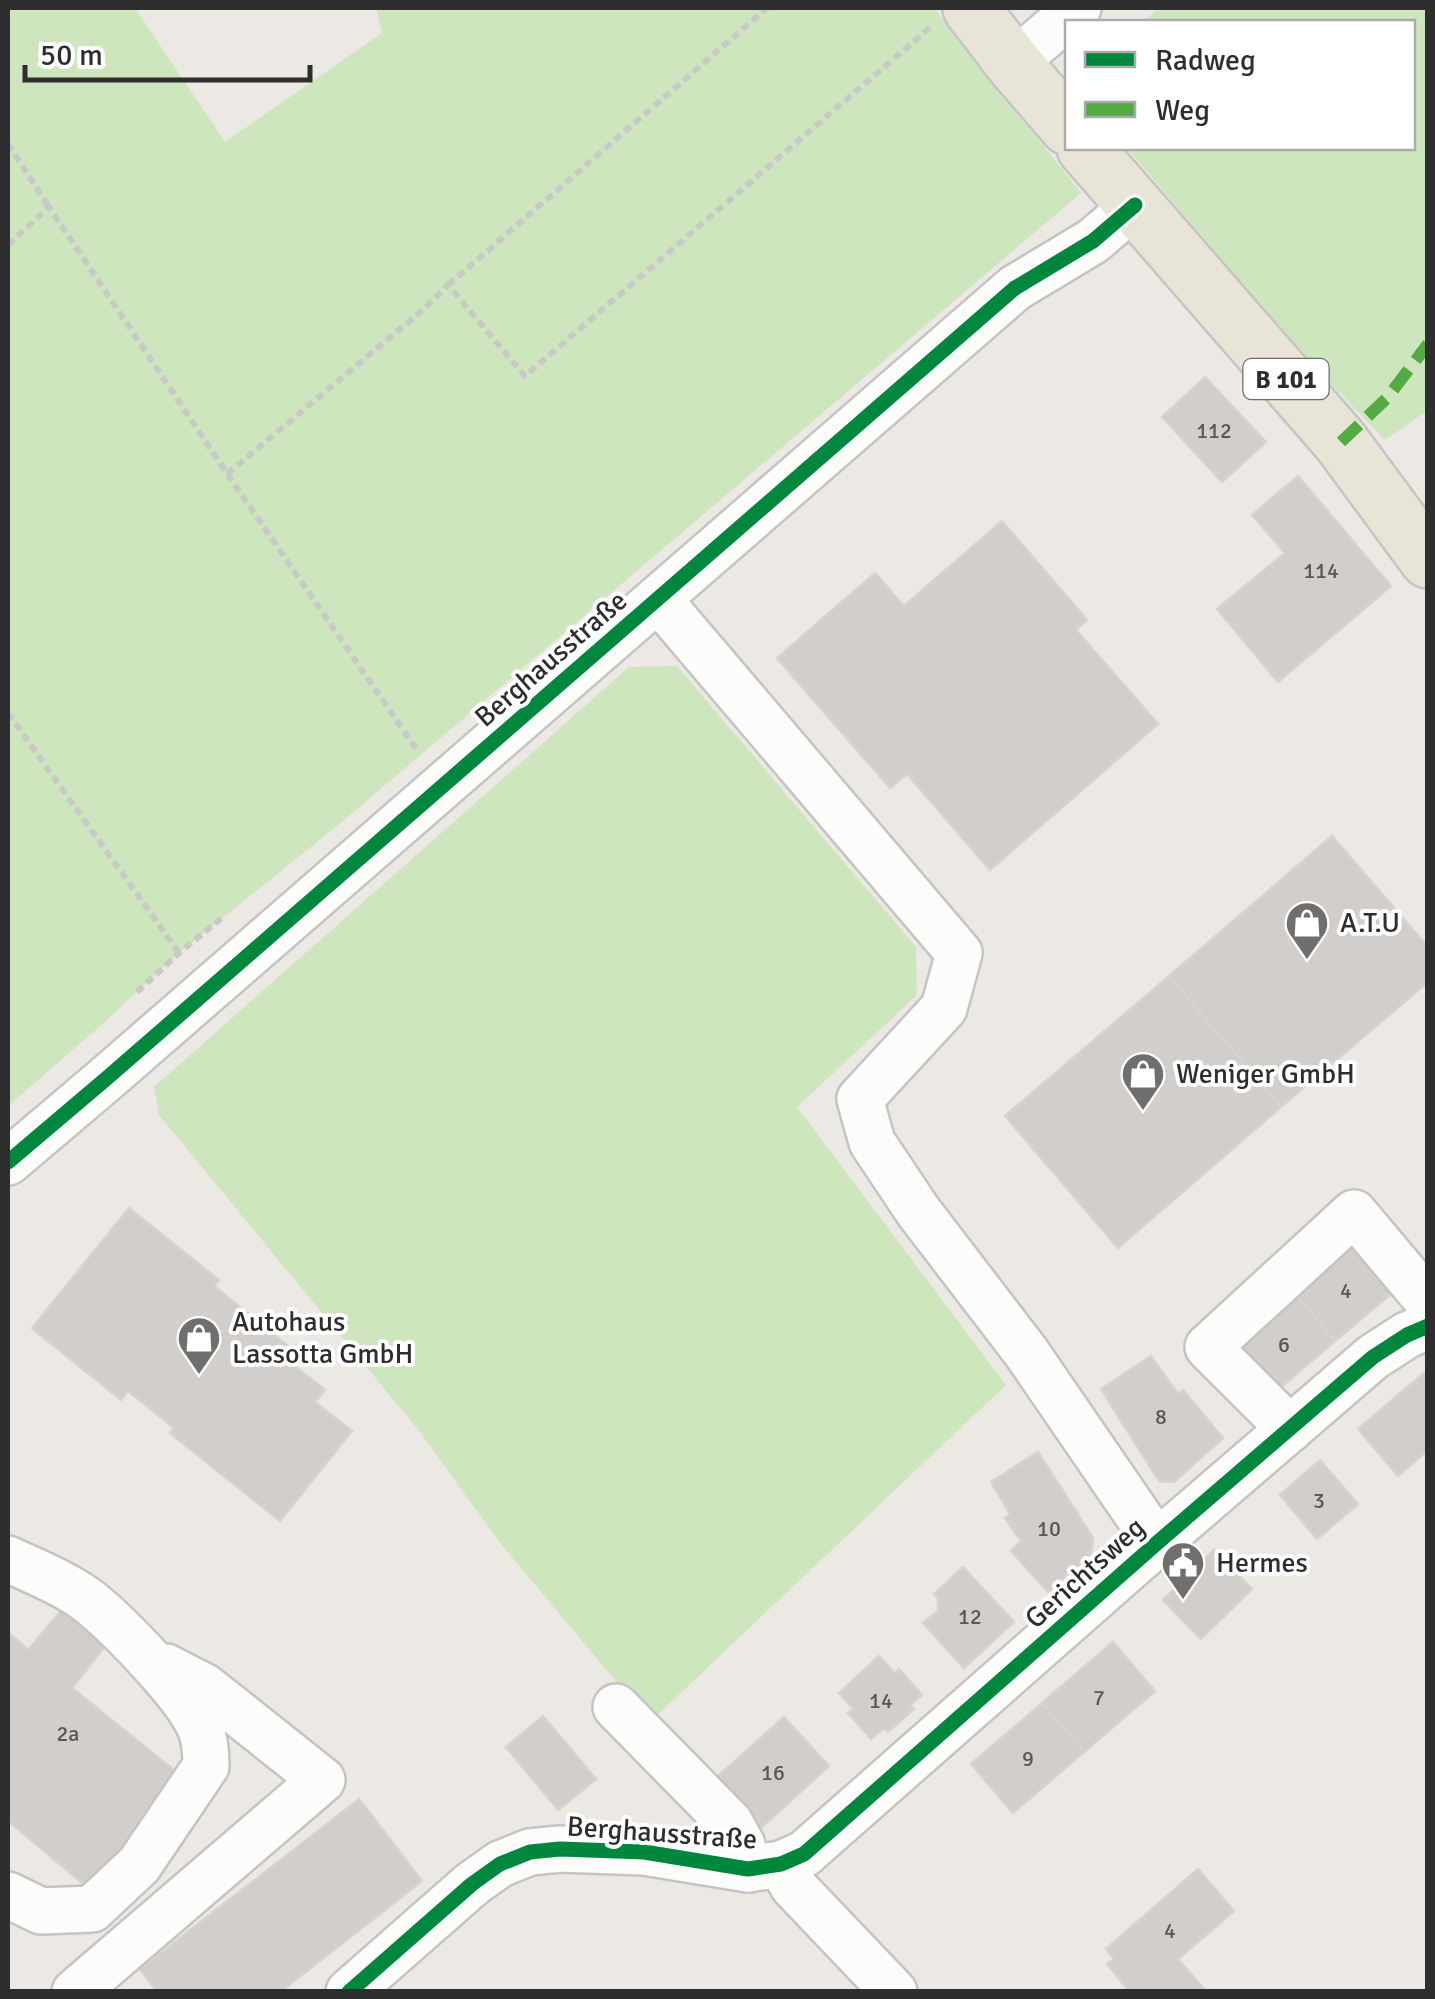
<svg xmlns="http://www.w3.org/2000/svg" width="1435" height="1999" font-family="Signika,sans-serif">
<rect width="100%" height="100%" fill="#ece8e4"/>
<g fill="#cee6be">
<path d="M8,8H135L225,142L382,33L376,8H934L1081,193L343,821L179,953L98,1028L8,1106Z"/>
<path d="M1159,8H1427V411L1385,440L1288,339L1127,148H1412V22H1142Z"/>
<path d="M677,666L916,947L917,995L797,1107L1006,1385L650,1722L500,1543L420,1432L159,1115L154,1087L629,667Z"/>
</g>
<g fill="#d1cecb" stroke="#d7d4d0" stroke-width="2.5">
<path d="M1205,377L1266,442L1222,482L1162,417Z"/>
<path d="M1298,476L1391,586L1278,682L1217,609L1285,553L1252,515Z"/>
<path d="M1002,521L1087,620L1076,630L1158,724L990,870L907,774L890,788L777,658L875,573L904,606Z"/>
<path d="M1332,836L1428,947V982L1281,1107L1169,976Z"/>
<path d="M1169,976L1281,1107L1118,1248L1005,1116Z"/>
<path d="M129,1208L219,1280L214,1286L288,1346L281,1355L325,1390L315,1402L352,1431L280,1521L170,1433L174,1428L128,1391L121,1400L32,1328Z"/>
<path d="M1357,1240L1398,1288L1335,1341L1295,1293Z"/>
<path d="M1295,1293L1335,1341L1273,1394L1233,1347Z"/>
<path d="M1151,1356L1178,1394L1183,1390L1223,1438L1174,1482L1159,1481L1101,1389Z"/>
<path d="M1424,1373L1428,1376V1450L1398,1476L1358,1429Z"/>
<path d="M1038,1452L1093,1538L1091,1554L1048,1592L1011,1551L1021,1541L1005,1518L1010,1514L991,1482Z"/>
<path d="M1320,1460L1358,1504L1317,1539L1280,1495Z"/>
<path d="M1214,1550L1252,1589L1201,1639L1163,1600Z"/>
<path d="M963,1567L1014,1622L964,1668L923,1623L938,1611V1599L934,1594Z"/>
<path d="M65,1606L109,1641L72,1688L185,1779L93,1892L8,1821V1632L28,1650Z"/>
<path d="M1113,1642L1155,1691L1084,1752L1042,1703Z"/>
<path d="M879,1656L895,1674L899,1669L922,1695L910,1705L914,1709L888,1732L884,1728L871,1739L848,1713L853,1709L839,1693Z"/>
<path d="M1042,1703L1084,1752L1013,1813L971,1764Z"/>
<path d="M543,1716L596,1779L558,1810L506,1747Z"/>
<path d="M784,1717L829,1766L762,1827L717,1777Z"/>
<path d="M359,1799L422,1881L280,1992H157L140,1969Z"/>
<path d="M1198,1869L1234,1911L1178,1959L1205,1990L1130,1992L1107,1964L1114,1959L1106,1949Z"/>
</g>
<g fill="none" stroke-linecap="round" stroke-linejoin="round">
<g stroke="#c5c4c5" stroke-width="50">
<g id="minor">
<path d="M1013,63L1078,8"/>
<path d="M658,599L959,953L944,1008L860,1099L872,1142L918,1211L1026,1352L1157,1543"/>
<path d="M8,1162L107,1078L1015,288L1093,241L1135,205"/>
<path d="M1290,1429L1208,1347L1354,1213L1428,1301"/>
<path d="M8,1559C35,1572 67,1584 91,1603C120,1627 185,1693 200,1727C205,1739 206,1752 206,1766L139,1865L92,1909L41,1911L8,1895"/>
<path d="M616,1707L730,1823L742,1845L748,1869"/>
<path d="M781,1864L793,1886L894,1992"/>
<path d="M75,1992L322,1780L205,1687L166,1667"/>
<path d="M349,1992L472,1884L500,1864L530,1852L560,1849L644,1852L748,1869L781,1864L804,1854L1157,1543L1373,1357L1407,1335L1428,1326"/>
</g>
</g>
<g stroke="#c6c5c4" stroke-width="60">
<g id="major">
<path d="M971,8L1013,63L1068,127"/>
<path d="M1085,148L1341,442L1428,560"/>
</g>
</g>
<g stroke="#c9c9c8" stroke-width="6" stroke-dasharray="8 5" stroke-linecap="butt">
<path d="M8,144L49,207"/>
<path d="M8,245L49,207L224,469L419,753"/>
<path d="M448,285L767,8"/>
<path d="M227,474L425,308L448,285L525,376L933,25"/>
<path d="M8,713L179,953"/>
<path d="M137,992L179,953L222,918"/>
</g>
<use href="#minor" stroke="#fcfcfb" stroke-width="45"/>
<use href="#major" stroke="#e8e4d6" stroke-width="55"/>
<path stroke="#54ab44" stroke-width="12" stroke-dasharray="25 12" stroke-linecap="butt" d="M1341,442L1387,398L1428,344"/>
<g stroke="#fff" stroke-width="21">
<g id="cycleway">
<path d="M8,1162L107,1078L1015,288L1093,241L1135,205"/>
<path d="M349,1992L472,1884L500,1864L530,1852L560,1849L644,1852L748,1869L781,1864L804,1854L1157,1543L1373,1357L1407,1335L1428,1326"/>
</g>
</g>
<use href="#cycleway" stroke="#00873e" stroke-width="15"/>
</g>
<defs>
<g id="shop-pin" transform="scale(2.25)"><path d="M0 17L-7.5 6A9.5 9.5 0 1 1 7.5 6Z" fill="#706f6e" stroke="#fff"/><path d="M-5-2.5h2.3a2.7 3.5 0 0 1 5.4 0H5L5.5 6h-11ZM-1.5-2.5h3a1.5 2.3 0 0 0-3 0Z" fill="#fff"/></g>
<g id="civic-pin" transform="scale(2.25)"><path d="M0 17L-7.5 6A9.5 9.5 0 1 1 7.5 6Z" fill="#706f6e" stroke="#fff"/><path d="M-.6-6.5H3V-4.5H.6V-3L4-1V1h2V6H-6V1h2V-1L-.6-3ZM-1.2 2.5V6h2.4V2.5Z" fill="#fff"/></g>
</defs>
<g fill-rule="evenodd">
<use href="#shop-pin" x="1307" y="923"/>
<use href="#shop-pin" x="1143" y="1074"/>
<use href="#shop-pin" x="199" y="1338"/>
<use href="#civic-pin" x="1183" y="1563"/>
</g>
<g text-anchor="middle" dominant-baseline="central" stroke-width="8" stroke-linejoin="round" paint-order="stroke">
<g font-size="22" fill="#585857">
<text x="1214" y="430">112</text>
<text x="1321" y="570">114</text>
<text x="1346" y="1290">4</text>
<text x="1284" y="1344">6</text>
<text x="1161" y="1416">8</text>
<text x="1319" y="1500">3</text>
<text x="1049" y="1528">10</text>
<text x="970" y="1616">12</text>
<text x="1099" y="1697">7</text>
<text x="881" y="1700">14</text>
<text x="68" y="1733">2a</text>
<text x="1028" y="1758">9</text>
<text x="773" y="1772">16</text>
<text x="1170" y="1930">4</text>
</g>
<rect fill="#fff" stroke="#6d6d6d" stroke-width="2.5" x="1243.5" y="359" width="85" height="40" rx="8"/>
<g font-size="25" font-weight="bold" fill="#2e2e2e">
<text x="1286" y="379">B 101</text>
</g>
<g font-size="28" fill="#2e2e2e" stroke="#fff">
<text transform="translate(551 659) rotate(-41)">Berghausstraße</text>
<text transform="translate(1085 1573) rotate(-42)">Gerichtsweg</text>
<text transform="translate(662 1833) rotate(4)">Berghausstraße</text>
</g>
<g font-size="28" fill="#2e2e2e" stroke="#fff" text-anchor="start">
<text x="1340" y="923">A.T.U</text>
<text x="1176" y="1074">Weniger GmbH</text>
<text x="232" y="1322">Autohaus<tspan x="232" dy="32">Lassotta GmbH</tspan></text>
<text x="1216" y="1563">Hermes</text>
</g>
</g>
<rect width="1435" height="1999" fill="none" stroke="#2e2e2e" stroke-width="20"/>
<rect x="1065" y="20" width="350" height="130" fill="#ffffff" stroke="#ababab" stroke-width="2.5"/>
<rect x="1085" y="52" width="50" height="15" fill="#00873e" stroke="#ababab" stroke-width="2.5"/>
<text x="1155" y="70" font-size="30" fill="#2e2e2e">Radweg</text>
<rect x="1085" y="102" width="50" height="15" fill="#54ab44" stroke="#ababab" stroke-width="2.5"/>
<text x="1155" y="120" font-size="30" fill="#2e2e2e">Weg</text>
<path d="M25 65v15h285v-15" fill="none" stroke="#2e2e2e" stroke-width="5"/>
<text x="40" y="65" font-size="30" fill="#2e2e2e" stroke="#ffffff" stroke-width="8" paint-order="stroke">50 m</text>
</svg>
